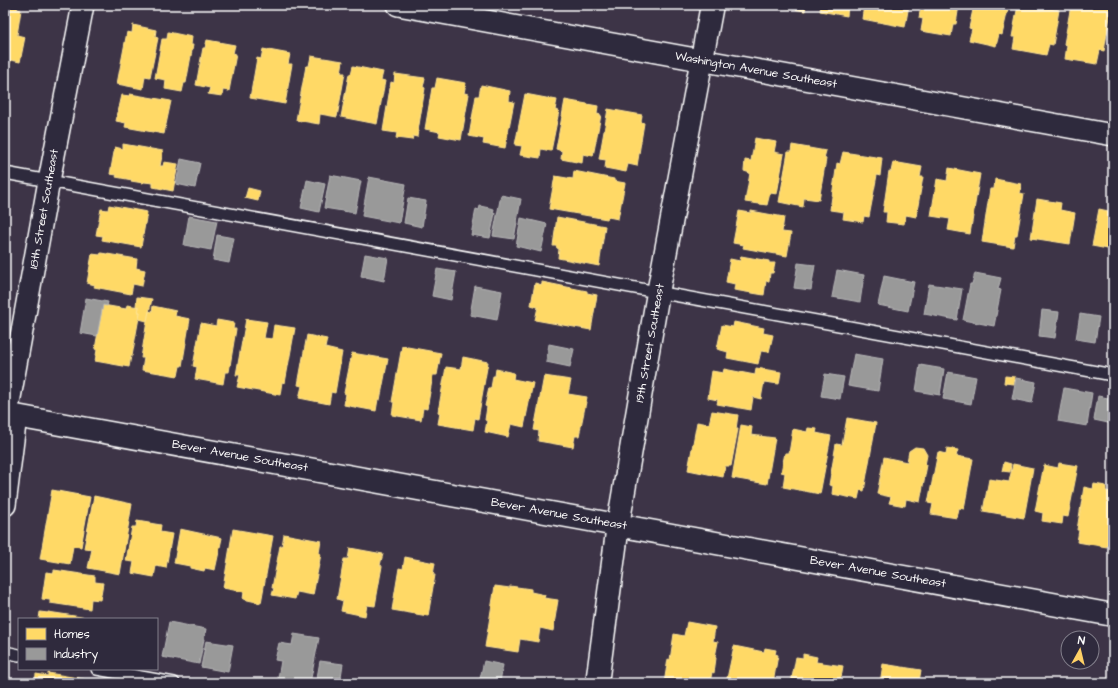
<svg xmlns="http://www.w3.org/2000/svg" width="1118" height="688" font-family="'Architects Daughter',sans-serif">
<rect width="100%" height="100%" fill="#3d3447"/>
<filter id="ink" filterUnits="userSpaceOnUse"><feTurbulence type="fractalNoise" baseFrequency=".025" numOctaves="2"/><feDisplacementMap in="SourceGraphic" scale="8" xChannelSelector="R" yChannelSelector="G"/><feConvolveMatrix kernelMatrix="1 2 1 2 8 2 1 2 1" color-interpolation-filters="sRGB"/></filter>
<g filter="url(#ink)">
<g fill="#ffd966" stroke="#ffe494">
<path d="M5,5H18L17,9L21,10L17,35L25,37L20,62L11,60L10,63L5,62Z"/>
<path d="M771,5H806L805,11Z"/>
<path d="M821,5H851H848L847,16L820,11Z"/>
<path d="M864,5H909L905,27L862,19Z"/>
<path d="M921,5H959L956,24H953L951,36L921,31L923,19L919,18Z"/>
<path d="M974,5H1009L1002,35L999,34L996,46L969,40L972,29L969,28Z"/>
<path d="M1018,5H1038V6L1059,10L1053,45L1049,44L1046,55L1013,49L1015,37H1012Z"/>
<path d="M1071,5H1112L1104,51L1100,50L1097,64L1065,59L1067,45L1064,44Z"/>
<path d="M133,25L156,30L155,37L158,38L150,77L145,76L143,89L117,84L127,32L132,33Z"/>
<path d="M168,32L192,37L191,45H193L186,83H184L182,92L165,89L166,80L155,78L162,39H167Z"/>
<path d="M207,40L235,45L233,53L236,54L229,91L223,90L222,96L208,94L210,88L196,85L203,48H205Z"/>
<path d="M263,49L290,54L288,64H292L285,104L250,98L257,58L261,59Z"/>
<path d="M311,56L343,61L341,73H345L337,117L320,114L319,124L296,120L306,66H309Z"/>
<path d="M353,66L383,72L381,80L385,81L377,124L341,117L349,74H351Z"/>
<path d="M395,74L425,78L423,87L425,88L417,137L413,136L412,140L396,138L397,133L383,131L391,82L394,83Z"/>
<path d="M437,78L466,83L464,93L469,94L461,140L439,136L440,132L425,129L432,88H435Z"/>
<path d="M481,85L510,91L509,101L514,102L505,148L483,144L484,139L469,136L476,96H479Z"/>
<path d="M130,94L171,101L164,134L125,127L126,123L116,121L122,95L130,96Z"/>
<path d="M525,94L557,100L555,110L559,111L551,151L541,149L540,158L520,155L522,146L515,145Z"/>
<path d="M565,100L598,106L597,114L601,115L593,156L583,154L582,163L561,159L562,151L556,149Z"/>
<path d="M608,109L642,115L641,122L644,123L637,166L628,164L626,172L605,168L606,160L599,159Z"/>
<path d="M755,138L776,142L774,152L784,154L777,194L770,193L767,205L745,202L750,173L744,171L745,160L751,161Z"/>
<path d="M123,144L163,151L160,166H163L164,162L178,164L173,191L153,187V183L144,182L143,183L131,181L132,180L116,177L117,175L110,174L115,147L123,149Z"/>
<path d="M792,145L826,151L824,158L826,159L819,200L804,198L803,207L779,202L788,152H791Z"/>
<path d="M843,152L882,158L880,176L877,175L869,217L864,216L863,222L843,219L844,212L830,210L837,163L840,164Z"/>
<path d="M893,162L922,167L920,177H923L916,217L906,215L904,224L886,222L887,212H883L889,171L891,172Z"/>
<path d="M949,168L980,174L970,234L948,230L950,219L931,216L937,179L947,181Z"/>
<path d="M574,171L614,179V181L625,183L618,219L608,217L607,219L549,209L555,176L573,179Z"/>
<path d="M995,179L1021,184L1020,193L1024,194L1017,235H1015L1013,247L982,242L990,189H994Z"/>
<path d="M248,188L260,191L258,201L245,198Z"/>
<path d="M1037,199L1061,203L1060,210L1075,213L1070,244L1031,238Z"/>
<path d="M109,205L147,212L141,247L102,240L103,236L96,235L101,209L108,210Z"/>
<path d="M1099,209L1113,212V250L1092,246Z"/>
<path d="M739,211L751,213V211L784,217L782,232L791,233L787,256L743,248L744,245L733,243Z"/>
<path d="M557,217L605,226L599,266L558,258L559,249L557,248L556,246H553Z"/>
<path d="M101,253L137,259L136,268L145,270L142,286L133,284L131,294L94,287L95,285L87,283L92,254L100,255Z"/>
<path d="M741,256L769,261V263H775L773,273H770L769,281H766L764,295L734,290L735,284L726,282L730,259L740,261Z"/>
<path d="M542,282L587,291V293L597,295L591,330L535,320L538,307L531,305L535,283L542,285Z"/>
<path d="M137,297L152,299L147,321L139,319L140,312H138L139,307L136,306Z"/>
<path d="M103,305L126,309L127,305L139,307L138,312H140L132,356H131L129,367L95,361L97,350L95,349Z"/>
<path d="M153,306L176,311L175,316L190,319L182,366H180L178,376L142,370L144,358H141L147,321L149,311L152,312Z"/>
<path d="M246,319L267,322L264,338L272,339L274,325L295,328L285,383L282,382L280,395L237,387L240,375H236Z"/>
<path d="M217,320L234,323L233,329H236L229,372H225L223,384L195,379L197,367L193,366L201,323L216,326Z"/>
<path d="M734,322L764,328L763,333L773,335L769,352L761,351L758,364L727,358L728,352L717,349L722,325L733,327Z"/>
<path d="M307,335L327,339L325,348L342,352L335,393L331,392L329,404L299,398L302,386L298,385Z"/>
<path d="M402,346L441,353L437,375H433L427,409L423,408L421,420L392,415L394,402H392Z"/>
<path d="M352,353L388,359L380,400L378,399L376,411L344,405L346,394L344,393Z"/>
<path d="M463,357L488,362L478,419L475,418L473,430L438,424L440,413L438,412L446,367L461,369Z"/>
<path d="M756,368L781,372L779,384L764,382L761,399L753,397L751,410L717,404L718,400L708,398L712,371L723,373L724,369L755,375Z"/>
<path d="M496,369L514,373L513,379L533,383L524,427L511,424L508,437L485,432L487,421L485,420L487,407L485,406L489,388H491L493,376H495Z"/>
<path d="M544,376L571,380L568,394L587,397L579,436H575L573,447L538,441L539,431L534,430Z"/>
<path d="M1005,376L1015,377L1014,384L1004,383Z"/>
<path d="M712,411L738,415L736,429H738L731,466H725L723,477L688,470L697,422L709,424Z"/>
<path d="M847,418L876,423L864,491L860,490L858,499L832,494L833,486L829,485L836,444L842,445Z"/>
<path d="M741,425L752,427L751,435L775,438L767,484L732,478Z"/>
<path d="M808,428L817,429L816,433L831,436L820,494L783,487L785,473L781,472L785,453H789L793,429L807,432Z"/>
<path d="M915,447L923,448L927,455L925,465H927L920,502L906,499L905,506L889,503L891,497L877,494L884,457L907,462L909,451Z"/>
<path d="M947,448L958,450L956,456L973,459L964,509L959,508L957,518L931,514L933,504L928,503L938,452L946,454Z"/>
<path d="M1004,462L1011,464L1010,472L1002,471Z"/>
<path d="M1059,463L1078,466L1068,517L1063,516L1062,524L1042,521L1043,513L1035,511L1044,465L1058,468Z"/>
<path d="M1013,464L1033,468L1024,518L983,511L989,479L1009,482Z"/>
<path d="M1094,484L1106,486V491L1113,492V536H1109L1107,547L1077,542L1079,530H1077L1084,487L1093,489Z"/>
<path d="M52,490L90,497L81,547L73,546L70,564L40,559Z"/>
<path d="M94,496L132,504L120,574L88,568L92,549L84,548Z"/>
<path d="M137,521L161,525L160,532L172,534L166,568L156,566L154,577L132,573L134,562L126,561L132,527H136Z"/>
<path d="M180,529L222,538L215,570L205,568L204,571L190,568V566L174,563Z"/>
<path d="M233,529L273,536L261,603L243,599L244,592L223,588Z"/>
<path d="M284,534L321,541L319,553L321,554L313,595L297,592L295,599L272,595L274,588H272L280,546H282Z"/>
<path d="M350,548L383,554L380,565L382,566L375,606L367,605L365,616L341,611L343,601L337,599L344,559H348Z"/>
<path d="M405,557L435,563L433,575H435L428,616L392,610L399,568L403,569Z"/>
<path d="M54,570L95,576V582L103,583L100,600L91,599L90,609L50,603V600L42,599L46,572L54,573Z"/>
<path d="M495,586L510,588V586L531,589V592L545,595L544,598L558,600L553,631L540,628L538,642L520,639L518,652L485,647Z"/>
<path d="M40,612L48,613V612L88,618V619H39Z"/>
<path d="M687,622L715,627L713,641L718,642L715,657L716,658L714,673L712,672L710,683H664L668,659L670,660L674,634L684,636Z"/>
<path d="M734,646L764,652L765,648L776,650L775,654L778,655L773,683H726Z"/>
<path d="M803,654L817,657L816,662L843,666L840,683H791L796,657L803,658Z"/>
<path d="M883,664L921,670L919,682L923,683H880Z"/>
<path d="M48,673L84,679V681L90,682L89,683H35L36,674L48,676Z"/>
</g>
<g fill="#999" stroke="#b8b8b8">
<path d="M181,159L200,163L195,188L176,184Z"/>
<path d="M330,175L361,181L355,213L324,208Z"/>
<path d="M369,177L406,184L399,223L362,216Z"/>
<path d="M307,180L325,184L319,212L301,208Z"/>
<path d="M501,195L521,199L514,239L493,236Z"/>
<path d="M408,198L426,201L422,227L404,223Z"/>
<path d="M480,206L494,209L493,213H495L490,238L471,235L476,209L479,210Z"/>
<path d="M189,216L217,221L211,250L184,245Z"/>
<path d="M521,218L547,224L541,252L516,246Z"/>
<path d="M217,235L234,238L229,263L213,260Z"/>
<path d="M365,254L388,258L384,281L361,276Z"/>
<path d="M798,263L815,265L811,290L794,288Z"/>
<path d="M437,269L456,272L451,300L432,296Z"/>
<path d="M837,270L864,275L860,302L832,297Z"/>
<path d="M975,273L1001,278L998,289L1001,290L994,326L963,320L970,284H972Z"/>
<path d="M884,276L914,282L908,311L878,305Z"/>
<path d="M929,284L962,289L957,320L924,314Z"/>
<path d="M475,286L502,291L497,320L470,315Z"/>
<path d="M86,298L108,302L107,306L103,305L97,336L80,333Z"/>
<path d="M1042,310L1059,312L1055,338L1039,336Z"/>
<path d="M1080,314L1099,317L1095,342L1076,339Z"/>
<path d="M549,344L574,349L570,367L546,362Z"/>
<path d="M854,354L883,359L878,391L848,386Z"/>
<path d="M920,365L944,369L940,395L916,391Z"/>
<path d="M948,372L976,377L971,404L943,399Z"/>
<path d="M825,374L844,377L840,399L821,396Z"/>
<path d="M1016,378L1036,382L1032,403L1012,399Z"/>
<path d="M1064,388L1092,393L1087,426L1058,421Z"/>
<path d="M1098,396L1113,399V424L1094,420Z"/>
<path d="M169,622L206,629L199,664L162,657Z"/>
<path d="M294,634L319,638L310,683H305L278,678L281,661L275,660L279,643L292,645Z"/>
<path d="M206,641L233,645L228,672L201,667Z"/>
<path d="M320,661L343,664L340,683H316Z"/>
<path d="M484,661L503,665L500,682L495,681L494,683H479Z"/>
</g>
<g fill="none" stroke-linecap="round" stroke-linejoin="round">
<g stroke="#fff" stroke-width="14">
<g id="service">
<path d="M5,173L1113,375"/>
<path d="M5,652L19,655"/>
<path d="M97,669L174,683"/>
</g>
</g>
<g stroke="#fff" stroke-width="24">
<g id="minor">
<path d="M398,5L1113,135"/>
<path d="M7,414L49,181L83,5"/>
<path d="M5,505L16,416"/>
</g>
</g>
<g stroke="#fff" stroke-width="25">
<path id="tertiary" d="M5,414L1113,615"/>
</g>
<g stroke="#fff" stroke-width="25">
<path id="secondary" d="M597,683L618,525L658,293L712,5"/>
</g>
<use href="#service" stroke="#2f2a3d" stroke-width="11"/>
<use href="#minor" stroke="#2f2a3d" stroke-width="21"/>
<use href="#tertiary" stroke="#2f2a3d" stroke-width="22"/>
<use href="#secondary" stroke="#2f2a3d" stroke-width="22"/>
</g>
</g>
<g text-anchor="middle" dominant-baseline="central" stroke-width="4" stroke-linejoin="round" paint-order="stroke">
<g font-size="12" fill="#fff" stroke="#2f2a3d">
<text transform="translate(756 70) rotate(10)">Washington Avenue Southeast</text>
<text transform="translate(44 209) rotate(-80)">18th Street Southeast</text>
<text transform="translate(650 343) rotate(-80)">19th Street Southeast</text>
<text transform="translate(240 456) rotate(10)">Bever Avenue Southeast</text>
<text transform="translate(559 514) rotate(10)">Bever Avenue Southeast</text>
<text transform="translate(878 572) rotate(10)">Bever Avenue Southeast</text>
</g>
</g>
<rect width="1118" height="688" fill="none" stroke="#2f2a3d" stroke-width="20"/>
<rect x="10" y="10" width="1098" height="668" fill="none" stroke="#fff" stroke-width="1.5" filter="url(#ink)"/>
<rect x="18" y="618" width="140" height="52" fill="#2f2a3d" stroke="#827f8b"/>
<rect x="26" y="628" width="20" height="12" fill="#ffd966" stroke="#827f8b"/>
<text x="54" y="638" font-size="12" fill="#ffffff">Homes</text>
<rect x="26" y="648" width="20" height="12" fill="#999999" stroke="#827f8b"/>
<text x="54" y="658" font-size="12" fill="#ffffff">Industry</text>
<g transform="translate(1080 650) rotate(8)"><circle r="19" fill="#2f2a3d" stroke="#827f8b"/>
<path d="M0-3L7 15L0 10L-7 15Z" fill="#ffd166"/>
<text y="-6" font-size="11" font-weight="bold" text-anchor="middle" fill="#ffffff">N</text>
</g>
</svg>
